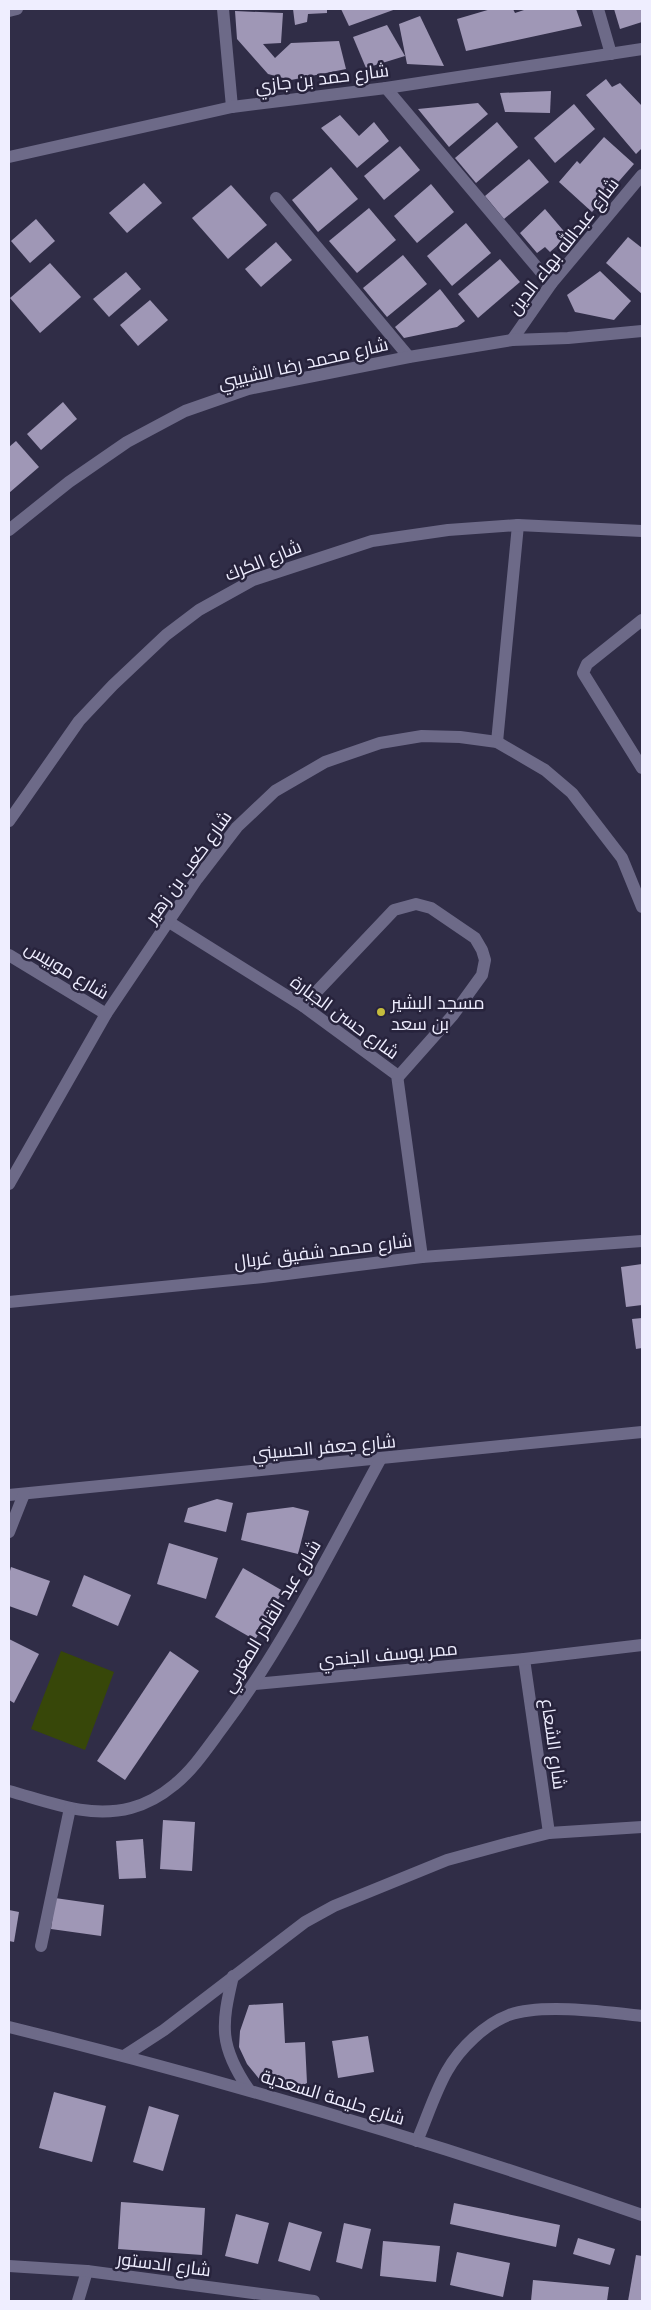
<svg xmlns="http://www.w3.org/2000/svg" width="651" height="2310" font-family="Poppins,Cairo,sans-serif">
<rect width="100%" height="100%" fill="#302d47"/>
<path fill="#374709" d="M61,1651L114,1672L85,1750L31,1729Z"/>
<g fill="#9f97b6">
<path d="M293,9H327V13L308,14L307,22L295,25Z"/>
<path d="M341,9H396L349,26Z"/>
<path d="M491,9H513L515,13L527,9H576L582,26L466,51L457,19Z"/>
<path d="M614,9H642V22L620,29Z"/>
<path d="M235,11L283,13L281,43L263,44L275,58L291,43L339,41L346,69L291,80L268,74L237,39Z"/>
<path d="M420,16L444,66L407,64L399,24Z"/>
<path d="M387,25L405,56L366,68L353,37Z"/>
<path d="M606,79L612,87L620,83L642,106V148L636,154L586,95Z"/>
<path d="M551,91L550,113L505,112L500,93Z"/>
<path d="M478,103L488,114L449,147L418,109Z"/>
<path d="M574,104L595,129L555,163L534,138Z"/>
<path d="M340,115L359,136L374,122L389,141L357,168L321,128Z"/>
<path d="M497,122L518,147L476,183L455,158Z"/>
<path d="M604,137L634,164L592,212L559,182L577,161L580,164Z"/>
<path d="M400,146L420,170L384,200L364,176Z"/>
<path d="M529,159L549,182L504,219L485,196Z"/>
<path d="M331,167L358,199L318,232L292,200Z"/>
<path d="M144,183L162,203L127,233L109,213Z"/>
<path d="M431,184L454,212L417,243L394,216Z"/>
<path d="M231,185L267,225L228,259L192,218Z"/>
<path d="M369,208L396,240L357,273L329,241Z"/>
<path d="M545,209L568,236L550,252L545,247L537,253L520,233Z"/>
<path d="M36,219L55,241L30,263L11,241Z"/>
<path d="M466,223L491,253L452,286L427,256Z"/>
<path d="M628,237L642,248V294L606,263Z"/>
<path d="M276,242L292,260L261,287L245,269Z"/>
<path d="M403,255L427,284L387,317L363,288Z"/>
<path d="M500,259L520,282L478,318L458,294Z"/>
<path d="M50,263L81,297L40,333L10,298Z"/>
<path d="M600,271L631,301L614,320L575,312L567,295Z"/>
<path d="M126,272L141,289L109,317L93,299Z"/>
<path d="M440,289L465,321L457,327L404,338L395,327Z"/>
<path d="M150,300L168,320L138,346L120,325Z"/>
<path d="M63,402L77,419L41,450L27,434Z"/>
<path d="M16,441L39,467L9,493V447Z"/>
<path d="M642,1264V1305L626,1307L621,1267Z"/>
<path d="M642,1318V1348L636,1349L632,1319Z"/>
<path d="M217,1499L233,1503L226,1532L184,1522L188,1508Z"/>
<path d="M293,1507L309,1511L298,1554L241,1540L247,1513Z"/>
<path d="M169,1543L218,1558L206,1599L157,1584Z"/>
<path d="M11,1567L50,1581L37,1616L9,1606V1575Z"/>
<path d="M243,1568L283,1591L255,1640L215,1617Z"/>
<path d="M84,1575L131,1595L118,1626L72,1606Z"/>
<path d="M9,1639L39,1654L14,1703L9,1700Z"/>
<path d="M170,1651L199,1671L125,1780L97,1761Z"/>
<path d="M163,1820L195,1822L192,1871L160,1869Z"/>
<path d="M143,1839L146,1878L119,1879L116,1841Z"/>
<path d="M55,1898L104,1905L101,1936L51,1929Z"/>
<path d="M9,1910L19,1912L14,1942L9,1941Z"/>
<path d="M283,2003L285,2043L305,2042L307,2083L301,2086L296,2083L285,2086L274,2078L260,2080L247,2064L239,2047L240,2031L249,2005Z"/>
<path d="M368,2036L374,2072L338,2078L332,2041Z"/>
<path d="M54,2092L106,2106L92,2162L39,2148Z"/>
<path d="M149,2106L179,2115L163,2171L133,2162Z"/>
<path d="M121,2202L205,2208L202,2255L118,2249Z"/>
<path d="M454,2203L560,2225L556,2247L450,2224Z"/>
<path d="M236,2214L269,2223L258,2264L225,2256Z"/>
<path d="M289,2222L322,2232L310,2271L278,2261Z"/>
<path d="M344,2223L371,2229L362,2269L336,2262Z"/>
<path d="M578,2238L615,2249L610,2265L573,2254Z"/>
<path d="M383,2241L440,2246L436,2282L380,2276Z"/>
<path d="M457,2252L510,2263L503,2297L450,2285Z"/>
<path d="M636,2255L642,2256V2301H628Z"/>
<path d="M533,2280L609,2287L607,2301H531Z"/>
</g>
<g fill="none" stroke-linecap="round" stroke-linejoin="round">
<g stroke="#6d6a88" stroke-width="12">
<path d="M223,9L232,107"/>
<path d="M598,9L611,54"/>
<path d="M9,11L17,9"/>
<path d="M386,88L551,284"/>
<path d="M9,157L232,107L386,88L642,49"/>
<path d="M276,198L409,357"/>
<path d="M512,340L551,284L642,175"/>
<path d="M9,530L69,482L127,442L185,411L248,389L409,357L512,340L568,338L642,331"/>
<path d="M642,620L587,664L583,673L642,768"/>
<path d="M497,742L518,525"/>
<path d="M169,922L303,1006L397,1075L422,1257"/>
<path d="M9,955L106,1014"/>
<path d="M303,1006L394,910L416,904L431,908L475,938L482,950L485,960L482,975L453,1015L398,1077"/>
<path d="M9,1184L106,1014L197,879L237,827L275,791L325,762L380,743L422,736L460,737L497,742L545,770L572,793L622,858L642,907"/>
<path d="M9,1302L263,1277L422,1257L642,1241"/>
<path d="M9,1495L642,1432"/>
<path d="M9,1532L24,1494"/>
<path d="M524,1659L549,1833"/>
<path d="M255,1684L524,1659L642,1645"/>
<path d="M9,1791C49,1802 89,1819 131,1808C146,1804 162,1795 174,1785C193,1770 208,1747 223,1727C284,1645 331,1550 380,1460"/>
<path d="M41,1946L70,1808"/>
<path d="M417,2141C427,2118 435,2092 447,2071C460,2048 485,2024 509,2015C542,2003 607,2012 642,2016"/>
<path d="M78,2301L87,2271"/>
</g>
<g stroke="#6d6a88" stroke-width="12">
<path d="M9,821L79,721L113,685L166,635L199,610L253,580L372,541L448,530L518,525L642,531"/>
<path d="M233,1976C221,2026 219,2046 249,2090"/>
<path d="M9,2027C223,2080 434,2142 642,2215"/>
<path d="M124,2056L164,2030L305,1922L334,1906L447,1860L513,1842L549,1833L642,1827"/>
<path d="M9,2266L87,2271L314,2301"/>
</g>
</g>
<circle fill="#c5bc3d" stroke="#27233c" stroke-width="2" cx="381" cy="1012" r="5"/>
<g text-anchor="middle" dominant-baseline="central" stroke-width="5" stroke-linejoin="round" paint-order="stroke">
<g font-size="18" fill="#efeeff" stroke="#27233c">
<text transform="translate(322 78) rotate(-7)">شارع حمد بن جازي</text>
<text transform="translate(563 246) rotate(-52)">شارع عبدالله بهاء الدين</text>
<text transform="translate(303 363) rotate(-13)">شارع محمد رضا الشبيبي</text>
<text transform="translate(263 560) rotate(-22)">شارع الكرك</text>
<text transform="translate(188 867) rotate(-54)">شارع كعب بن زهير</text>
<text transform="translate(67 970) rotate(31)">شارع موبيس</text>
<text transform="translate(345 1017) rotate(36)">شارع حسن الجبارة</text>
<text transform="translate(323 1251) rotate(-7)">شارع محمد شفيق غربال</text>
<text transform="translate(324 1447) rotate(-5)">شارع جعفر الحسيني</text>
<text transform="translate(271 1616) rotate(-59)">شارع عبد القادر المغربي</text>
<text transform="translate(388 1654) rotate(-5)">ممر يوسف الجندي</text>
<text transform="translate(554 1744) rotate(82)">شارع الشعاع</text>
<text transform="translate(333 2097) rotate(17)">شارع حليمة السعدية</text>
<text transform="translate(164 2264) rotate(7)">شارع الدستور</text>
</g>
<g font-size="18" fill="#efeeff" stroke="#27233c" text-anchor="start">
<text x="391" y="1002">مسجد البشير<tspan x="391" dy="21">بن سعد</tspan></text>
</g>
</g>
<rect width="651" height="2310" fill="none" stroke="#efeeff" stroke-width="20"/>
</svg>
